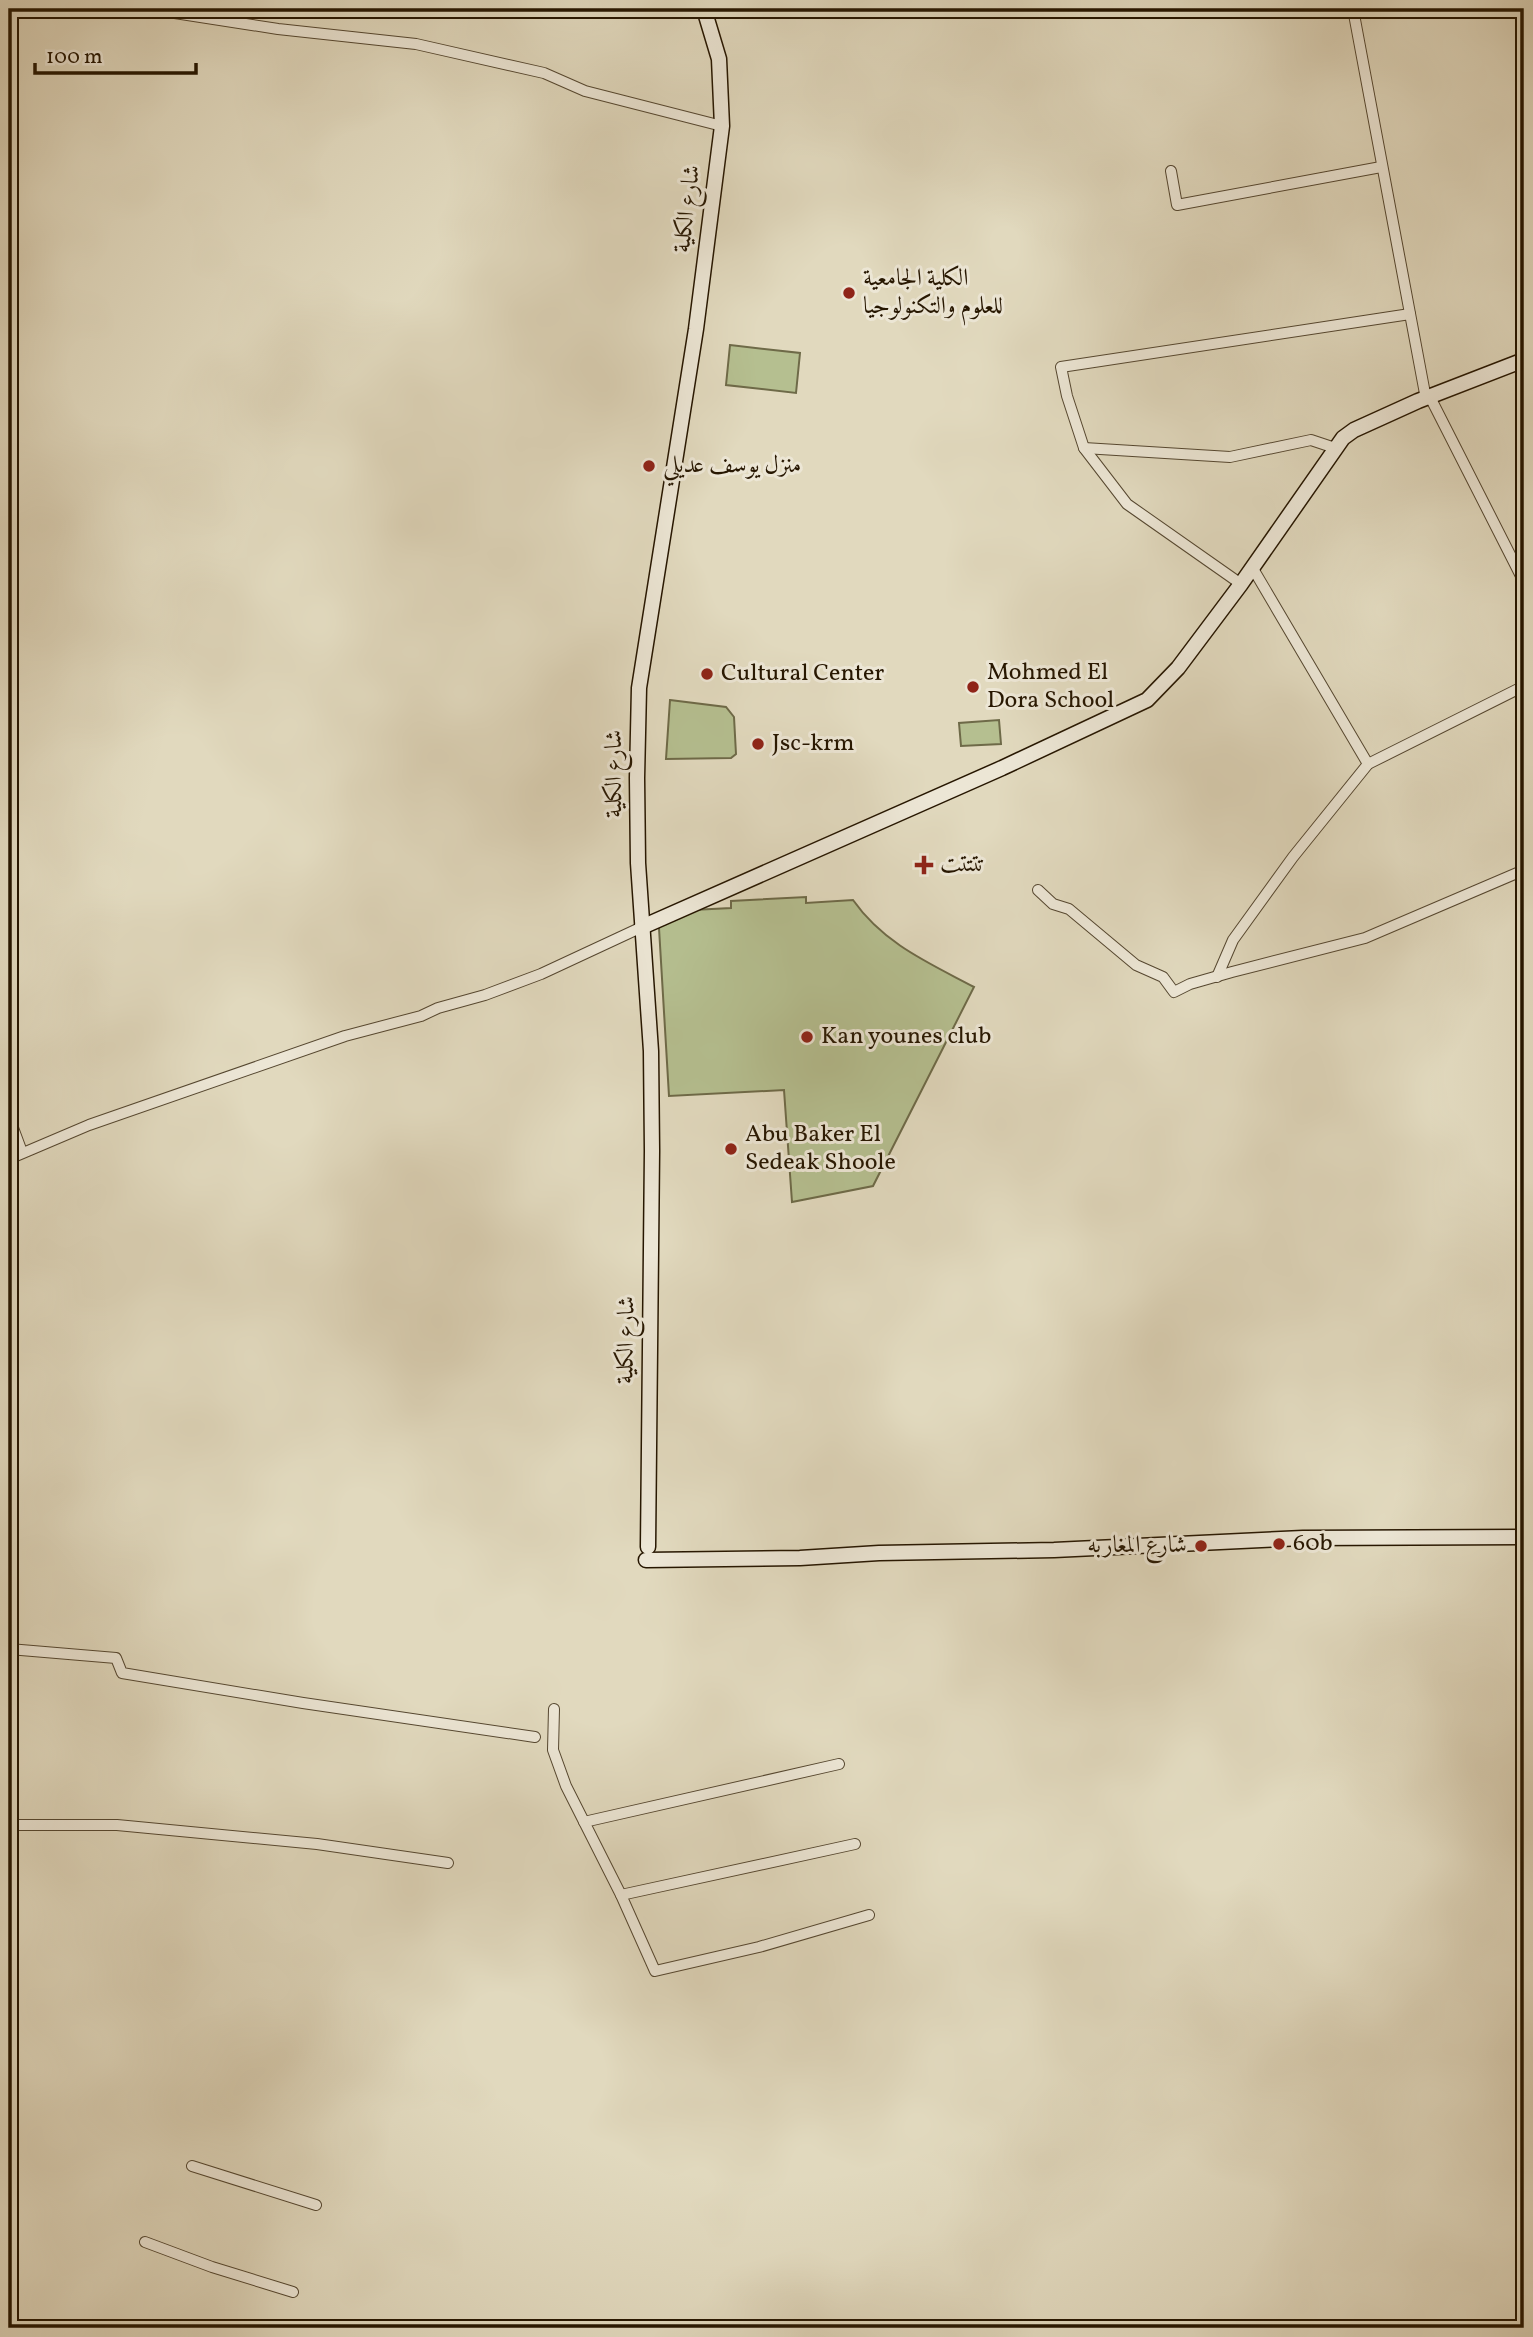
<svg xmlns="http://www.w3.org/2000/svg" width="1533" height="2337" font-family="Vollkorn,Amiri,serif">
<rect width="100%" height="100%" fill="#e1d9be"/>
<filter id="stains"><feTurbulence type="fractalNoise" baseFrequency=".00286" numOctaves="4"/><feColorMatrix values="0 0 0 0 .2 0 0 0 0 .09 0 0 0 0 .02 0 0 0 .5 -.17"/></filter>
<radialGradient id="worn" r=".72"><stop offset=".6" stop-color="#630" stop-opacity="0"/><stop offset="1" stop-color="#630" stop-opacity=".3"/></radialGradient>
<g fill="#b5bf90" stroke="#6e6a48" stroke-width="2">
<path d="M730,345L800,353L796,393L726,385Z"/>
<path d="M670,700L726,707L734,717L736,754L731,758L666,759Z"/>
<path d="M999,720L1001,744L961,746L959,723Z"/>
<path d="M806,897V903L853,900C884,944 929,963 974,987L873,1186L792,1202L784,1090L669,1096L659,928L666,916L692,910L731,908V901Z"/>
</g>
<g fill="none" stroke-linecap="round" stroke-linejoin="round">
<g stroke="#554730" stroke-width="12">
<g id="street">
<path d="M149,9L278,29L416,44L544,73L585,91L722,126"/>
<path d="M1353,9L1426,399"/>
<path d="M1171,171L1177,205L1381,167"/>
<path d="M1430,397L1524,582"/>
<path d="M1084,448L1230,457L1311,440L1335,448"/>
<path d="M1252,567L1368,764"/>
<path d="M1241,584L1127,504L1084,448L1067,396L1061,367L1410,314"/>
<path d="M1038,890L1053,904L1069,909L1136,965L1163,977L1174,992L1190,984L1232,972L1365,938L1524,870"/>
<path d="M1217,977L1233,940L1293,857L1368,764L1524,686"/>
<path d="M9,1117L22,1152"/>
<path d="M9,1159L89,1125L345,1036L421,1016L438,1008L485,995L541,974L642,927"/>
<path d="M9,1649L116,1658L122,1673L303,1703L535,1737"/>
<path d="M554,1709L553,1750L566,1786L621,1895L655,1971L759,1947L869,1915"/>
<path d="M584,1822L839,1764"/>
<path d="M9,1825H117L317,1844L448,1863"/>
<path d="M621,1895L855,1844"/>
<path d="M192,2166L316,2205"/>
<path d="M145,2242L212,2267L293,2292"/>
</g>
</g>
<g stroke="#261600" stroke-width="17">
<g id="secondary">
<path d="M642,927L1002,768L1147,700L1178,668L1241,584L1343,438L1354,430L1418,401L1524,360"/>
<path d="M648,1547L652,1151L651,1051L638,863L637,778L639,688L696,329L722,126L719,59L704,9"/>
<path d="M646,1560L800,1558L879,1553L1054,1550L1303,1538L1524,1537"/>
</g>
</g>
<use href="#street" stroke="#ece6d5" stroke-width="10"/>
<use href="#secondary" stroke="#ece6d5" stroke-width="14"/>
</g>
<g fill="#8f2418" stroke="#ece6d5" stroke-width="2.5">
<circle cx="849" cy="293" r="7"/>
<circle cx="649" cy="466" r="7"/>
<circle cx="707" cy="674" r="7"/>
<circle cx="973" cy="687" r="7"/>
<circle cx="758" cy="744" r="7"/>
<path d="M920.5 854.5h7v7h7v7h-7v7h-7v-7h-7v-7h7z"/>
<circle cx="807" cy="1037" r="7"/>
<circle cx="731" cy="1149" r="7"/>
<circle cx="1279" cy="1544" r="7"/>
<circle cx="1201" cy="1546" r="7"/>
</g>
<g text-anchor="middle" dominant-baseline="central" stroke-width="6" stroke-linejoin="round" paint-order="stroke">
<g font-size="24" fill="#261600" stroke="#ece6d5">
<text transform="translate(688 209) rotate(-83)">شارع الكلية</text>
<text transform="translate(615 774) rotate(-90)">شارع الكلية</text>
<text transform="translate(627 1340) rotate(-89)">شارع الكلية</text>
</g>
<g font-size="24" fill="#261600" stroke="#ece6d5" text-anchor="start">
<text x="863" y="279">الكلية الجامعية<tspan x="863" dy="28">للعلوم والتكنولوجيا</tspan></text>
<text x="663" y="466">منزل يوسف عديلي</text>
<text x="987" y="673">Mohmed El<tspan x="987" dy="28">Dora School</tspan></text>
<text x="721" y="674">Cultural Center</text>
<text x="772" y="744">Jsc-krm</text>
<text x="940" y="865">تتتتت</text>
<text x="821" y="1037">Kan younes club</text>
<text x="745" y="1135">Abu Baker El<tspan x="745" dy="28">Sedeak Shoole</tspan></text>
<text x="1293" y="1544">60b</text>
<text x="1187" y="1546" text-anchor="end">شارع المغاربه</text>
</g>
</g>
<rect width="1533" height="2337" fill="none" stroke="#e1d9be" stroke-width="35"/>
<rect x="10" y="10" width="1512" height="2316" fill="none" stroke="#261600" stroke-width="3.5"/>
<rect x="18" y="18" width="1498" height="2302" fill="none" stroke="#261600" stroke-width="2"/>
<path d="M35 63v10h161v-10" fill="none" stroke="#261600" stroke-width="3.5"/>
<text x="46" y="63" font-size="21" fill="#261600" stroke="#ece6d5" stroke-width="5" paint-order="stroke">100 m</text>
<rect width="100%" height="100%" filter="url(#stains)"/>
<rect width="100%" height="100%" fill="url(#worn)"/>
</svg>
